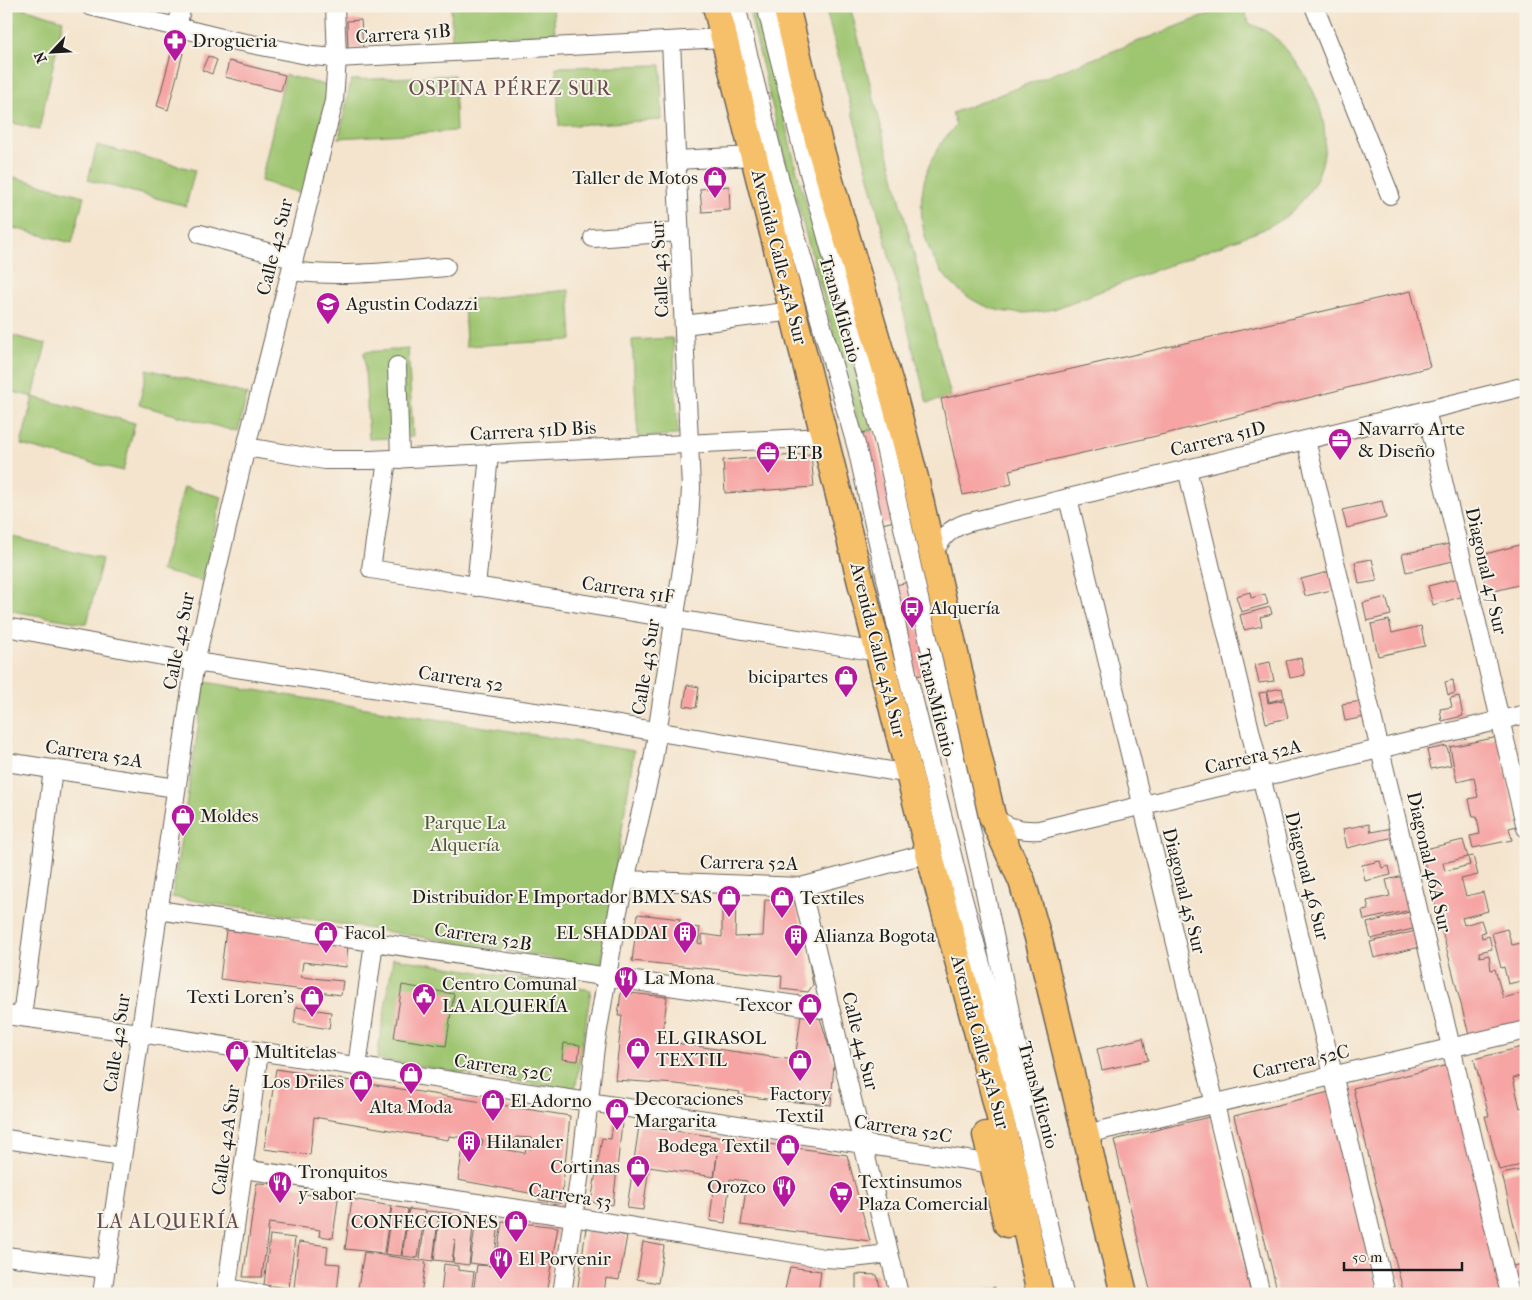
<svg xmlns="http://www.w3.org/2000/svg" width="1532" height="1300" font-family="'IM FELL French Canon',serif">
<rect width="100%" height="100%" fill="#f7f3e8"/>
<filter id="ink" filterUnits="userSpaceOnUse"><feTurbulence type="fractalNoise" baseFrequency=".02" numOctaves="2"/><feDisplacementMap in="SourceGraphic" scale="10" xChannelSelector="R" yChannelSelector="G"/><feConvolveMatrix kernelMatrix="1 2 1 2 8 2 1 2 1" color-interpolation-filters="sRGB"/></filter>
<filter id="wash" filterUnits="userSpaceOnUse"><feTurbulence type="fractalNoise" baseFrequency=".0096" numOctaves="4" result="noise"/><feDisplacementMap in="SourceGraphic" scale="20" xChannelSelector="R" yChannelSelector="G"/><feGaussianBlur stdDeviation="1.12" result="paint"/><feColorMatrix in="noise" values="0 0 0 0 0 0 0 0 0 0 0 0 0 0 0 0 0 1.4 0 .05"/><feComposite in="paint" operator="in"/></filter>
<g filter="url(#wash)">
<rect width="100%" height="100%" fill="#f4e4cd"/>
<g fill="#9ec570" stroke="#5d7046">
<path d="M9,6H17L63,20L39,130L6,121V17Z"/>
<path d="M451,6H553L555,33L452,41Z"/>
<path d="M748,6H756L799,179L873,431L861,433L785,159Z"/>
<path d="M825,6H850L951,397L927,403Z"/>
<path d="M1230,6H1242L1250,24C1271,30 1285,46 1298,65C1334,116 1338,175 1285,217C1278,222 1269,226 1262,230L1054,309C1035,313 1015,315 997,310C915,287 897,181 956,126L952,113Z"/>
<path d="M661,65L662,120L559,126L556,67Z"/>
<path d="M285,75L329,86L304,194L261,181Z"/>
<path d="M454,75L456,131L339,138L351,80Z"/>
<path d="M97,145L195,170L186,206L88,180Z"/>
<path d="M6,175L84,196L72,243L6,226Z"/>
<path d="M569,290L572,340L466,346L464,300Z"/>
<path d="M6,334L46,344L33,397L135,423L123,471L21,445L33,397L6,390Z"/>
<path d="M673,338L678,435L638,437L632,340Z"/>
<path d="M408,349L413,437L369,439L364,352Z"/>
<path d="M147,369L247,394L238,432L139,405Z"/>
<path d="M184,487L222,497L203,581L161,571Z"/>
<path d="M6,535L102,559L87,624L6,610Z"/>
<path d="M205,682L634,751L601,966L172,897Z"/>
<path d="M393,958L591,990L575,1091L377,1059Z"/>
</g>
<g id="blocks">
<g fill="#f6a5a4" fill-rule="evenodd">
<path d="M361,20L363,48L348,49L347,21Z"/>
<path d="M172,50L183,53L168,110L157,106Z"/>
<path d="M208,56L217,60L212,74L202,70Z"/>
<path d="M229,61L285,75L281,91L225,77Z"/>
<path d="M729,186L730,210L702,212L700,189Z"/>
<path d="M1411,291L1430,367L1169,433L1009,470L1012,484L963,495L941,399Z"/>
<path d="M873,431L894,521L882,524L861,433Z"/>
<path d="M811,454L814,487L725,493L723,460Z"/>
<path d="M1382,501L1386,518L1347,528L1342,510Z"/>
<path d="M1449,544L1453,561L1406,572L1402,554Z"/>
<path d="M1523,544L1526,556V583L1487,593L1478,556Z"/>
<path d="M1372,559L1377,581L1359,584L1355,562Z"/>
<path d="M1332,571L1336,589L1305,596L1301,579Z"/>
<path d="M1459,578L1464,596L1433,605L1428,586Z"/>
<path d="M908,582L929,673L917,676L896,585Z"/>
<path d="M1250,592L1251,598L1265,594L1268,604L1241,612L1236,596Z"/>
<path d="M1386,597L1391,615L1367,621L1363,603Z"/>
<path d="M1270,607L1272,614L1260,617L1262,626L1244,630L1240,615Z"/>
<path d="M1389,620L1392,633L1421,626L1425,646L1378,656L1371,624Z"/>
<path d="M1301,658L1305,675L1290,678L1286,661Z"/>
<path d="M1270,662L1274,681L1259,683L1255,665Z"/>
<path d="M1453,680L1455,693L1448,695L1445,682Z"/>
<path d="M687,685L699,687L696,708L684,706Z"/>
<path d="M1282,688L1284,698L1269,702L1267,691Z"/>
<path d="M1266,692L1268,703L1284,700L1288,718L1266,723L1259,693Z"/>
<path d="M1459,696L1463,716L1442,721L1440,709L1452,707L1450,698Z"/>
<path d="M1362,701L1365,717L1345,721L1342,704Z"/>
<path d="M1498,737L1517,826L1509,828L1512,840L1473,848L1470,836L1480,834L1477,817H1473L1469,799L1478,797L1474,778L1457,782L1450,747Z"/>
<path d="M1447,746L1451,765L1431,769L1427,750Z"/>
<path d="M1369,824L1371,832L1392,828L1394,837L1347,848L1343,829Z"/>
<path d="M1463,840L1468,857L1473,856L1478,875L1461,879L1466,896L1483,892L1488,911L1462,918L1464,925L1481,920L1485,932L1481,933L1482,938L1489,936L1492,949L1479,952L1480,957L1489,955L1491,970L1495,969L1503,998L1526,992V1021L1469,1035L1421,850ZM1468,857L1470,865L1445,871L1443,863Z"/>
<path d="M1380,861L1382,868L1389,866L1391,875L1365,881L1362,865Z"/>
<path d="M1403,876L1411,910L1364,920L1362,911L1369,910L1367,901L1390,896L1386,880Z"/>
<path d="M722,899L736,900L735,937L763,936L765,900L795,902L805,938L813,985L808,992L781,989L782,976L632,961L638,914L680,919L679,926L700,928L698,943L702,944V934L722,937Z"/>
<path d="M1413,911L1417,928L1371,939L1367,923Z"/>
<path d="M1507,929L1512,945L1526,942V980L1508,984L1504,967L1501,968L1492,933Z"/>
<path d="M226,930L348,946L346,967L303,962L301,977L343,981L341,995L220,979Z"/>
<path d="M1416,931L1420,947L1374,958L1370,942Z"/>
<path d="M402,985L454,994L446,1046L394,1038Z"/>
<path d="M621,992L667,997L662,1041L779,1058L795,1060L801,1015L820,1018L834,1063L831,1105L773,1100L739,1095L740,1092L676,1084L615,1080L622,1016H618Z"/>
<path d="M296,1007L331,1012L329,1029L294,1023Z"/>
<path d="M1143,1038L1148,1060L1102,1070L1097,1049Z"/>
<path d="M564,1043L580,1045L578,1061L562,1059Z"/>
<path d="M1526,1046V1075L1513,1078L1520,1108L1526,1106V1164L1499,1170L1485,1116H1489L1474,1059Z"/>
<path d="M1448,1065L1504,1294H1404L1370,1162L1353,1088Z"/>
<path d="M276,1069L570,1116L561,1203L539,1200L540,1195L458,1180L464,1142L482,1146L483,1140L449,1136L448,1140L314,1117L310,1155L264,1149ZM516,1137L532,1138L531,1149L526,1148L525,1153L497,1148L498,1145L515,1147Z"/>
<path d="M1329,1092L1378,1294H1278L1234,1116Z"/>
<path d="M1209,1117L1251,1294H1151L1114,1140Z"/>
<path d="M613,1122L622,1123L613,1205L591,1202L602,1138L611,1139Z"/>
<path d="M639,1126L847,1155L870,1241L741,1225L747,1181L730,1179L725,1223L710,1221L717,1155L714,1177L649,1167L643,1210L627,1208Z"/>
<path d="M1526,1169V1294H1519L1512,1266L1523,1264L1502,1174Z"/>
<path d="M257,1183L291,1185L305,1188V1194L338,1199L333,1238L319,1236L320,1230L269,1223L262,1277H243Z"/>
<path d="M352,1199L391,1206L384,1253L345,1249Z"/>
<path d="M392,1206L408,1209L401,1256L385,1254Z"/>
<path d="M409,1209L425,1211L418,1258L402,1256Z"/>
<path d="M426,1211L439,1212L433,1261L420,1259Z"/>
<path d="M440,1212L474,1217L469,1265L453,1263L455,1239L452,1262L434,1260Z"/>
<path d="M476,1220L499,1223L494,1264L507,1265L496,1263L502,1221L558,1227L546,1294H473L477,1265L493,1266L470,1263Z"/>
<path d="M586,1228L627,1236L619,1280L606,1278L604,1294H577Z"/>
<path d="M270,1235L295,1238L289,1288L264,1285Z"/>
<path d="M299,1242L328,1246L326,1263L340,1264L337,1293L294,1288Z"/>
<path d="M643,1242L664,1246L658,1283L637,1279Z"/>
<path d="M364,1252L426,1262L421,1294H357Z"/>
<path d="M444,1264L458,1266V1270L474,1272L471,1294H441Z"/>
<path d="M790,1267L821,1271L818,1294H784Z"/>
<path d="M856,1274L877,1275L882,1294H856Z"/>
<path d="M995,1287L997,1294H972V1293Z"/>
</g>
</g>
</g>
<g filter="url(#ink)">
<use href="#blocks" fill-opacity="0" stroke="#68625a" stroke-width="1"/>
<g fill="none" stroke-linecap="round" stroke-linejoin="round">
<g stroke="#68625a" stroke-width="20">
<g id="minor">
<path d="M90,6L226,39L312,56L337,58L724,38"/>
<path d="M736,6L775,163L857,448L908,677L961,891L1029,1141L1064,1294"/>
<path d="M766,6L803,151L884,443L984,887L1028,1098"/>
<path d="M1314,6L1390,195"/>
<path d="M177,27L182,6"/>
<path d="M676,160L754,156"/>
<path d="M200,234L293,259"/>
<path d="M593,238L679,232"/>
<path d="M291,271C343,278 394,271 446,267"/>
<path d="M684,325L793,311"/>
<path d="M397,366L400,459"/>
<path d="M1426,410L1526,828"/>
<path d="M1306,440L1510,1294"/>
<path d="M246,447L325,460H371L824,437"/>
<path d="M387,460L371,569L878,652"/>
<path d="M1187,469L1386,1294"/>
<path d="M1068,498L1261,1294"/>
<path d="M933,554C941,538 949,529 966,523L1526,386"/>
<path d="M476,587L489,455"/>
<path d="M6,627L195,662L589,720L909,774"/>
<path d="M6,762L176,788"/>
<path d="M992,816C1007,828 1020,831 1039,830L1526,714"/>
<path d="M625,880L801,887L929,853"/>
<path d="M801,887L899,1294"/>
<path d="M158,910L830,1010"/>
<path d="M6,1015L140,1033L993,1164"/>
<path d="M22,1017L53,769"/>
<path d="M357,1067L374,942"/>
<path d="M1086,1134L1526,1030"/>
<path d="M6,1139L122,1157"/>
<path d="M243,1169L573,1217L824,1258L843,1259L889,1254"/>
<path d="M6,1256L106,1269"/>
<path d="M227,1288L263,1294"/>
<path d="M102,1294L195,662L246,447L334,101L337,58L335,6"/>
<path d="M226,1294L259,1052"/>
<path d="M562,1294L582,1159L595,1047L618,911L653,760L689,523L691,488L671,41"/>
</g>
</g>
<g stroke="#68625a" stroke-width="29">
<g id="highway">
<path d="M716,6L929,853L992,1086L1015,1177L1040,1294"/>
<path d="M786,6L819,144L893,394L915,478L992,816L1022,881L1039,941L1124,1294"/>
<path d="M986,1135L1007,1224"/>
</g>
</g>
<use href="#minor" stroke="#fff" stroke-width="18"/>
<use href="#highway" stroke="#f6c06b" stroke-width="26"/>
</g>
</g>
<defs>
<g id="pharmacy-pin" transform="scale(1.25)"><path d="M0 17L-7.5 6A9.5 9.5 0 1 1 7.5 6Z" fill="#b5179e" stroke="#f7f3e8"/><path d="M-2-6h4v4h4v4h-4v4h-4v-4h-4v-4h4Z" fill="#fff"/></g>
<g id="shop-pin" transform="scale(1.25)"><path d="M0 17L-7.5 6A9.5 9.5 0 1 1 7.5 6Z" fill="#b5179e" stroke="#f7f3e8"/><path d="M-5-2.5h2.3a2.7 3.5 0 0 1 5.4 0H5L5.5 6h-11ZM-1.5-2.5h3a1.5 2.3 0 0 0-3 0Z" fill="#fff"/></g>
<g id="school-pin" transform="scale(1.25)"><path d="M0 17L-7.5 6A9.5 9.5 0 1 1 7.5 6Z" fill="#b5179e" stroke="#f7f3e8"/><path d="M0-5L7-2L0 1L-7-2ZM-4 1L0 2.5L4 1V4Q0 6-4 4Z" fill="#fff"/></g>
<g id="office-pin" transform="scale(1.25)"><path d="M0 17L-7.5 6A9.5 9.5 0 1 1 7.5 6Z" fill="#b5179e" stroke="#f7f3e8"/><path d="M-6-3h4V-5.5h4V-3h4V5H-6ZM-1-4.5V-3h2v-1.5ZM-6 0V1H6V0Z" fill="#fff"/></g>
<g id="bus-pin" transform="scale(1.25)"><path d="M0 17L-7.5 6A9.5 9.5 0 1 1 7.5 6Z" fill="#b5179e" stroke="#f7f3e8"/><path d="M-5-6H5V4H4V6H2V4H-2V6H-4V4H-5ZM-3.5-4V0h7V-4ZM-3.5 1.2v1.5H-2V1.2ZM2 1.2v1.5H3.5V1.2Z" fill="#fff"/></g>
<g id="building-pin" transform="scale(1.25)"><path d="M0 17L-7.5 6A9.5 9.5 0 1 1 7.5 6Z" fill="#b5179e" stroke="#f7f3e8"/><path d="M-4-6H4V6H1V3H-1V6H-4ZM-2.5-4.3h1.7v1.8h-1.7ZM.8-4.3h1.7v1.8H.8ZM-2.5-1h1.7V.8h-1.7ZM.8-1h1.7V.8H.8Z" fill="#fff"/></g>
<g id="restaurant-pin" transform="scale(1.25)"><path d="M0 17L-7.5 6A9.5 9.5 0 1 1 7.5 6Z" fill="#b5179e" stroke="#f7f3e8"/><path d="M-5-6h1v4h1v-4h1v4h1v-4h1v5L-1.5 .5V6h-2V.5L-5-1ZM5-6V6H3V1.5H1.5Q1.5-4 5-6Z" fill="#fff"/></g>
<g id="civic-pin" transform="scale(1.25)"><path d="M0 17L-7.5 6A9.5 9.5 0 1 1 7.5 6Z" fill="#b5179e" stroke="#f7f3e8"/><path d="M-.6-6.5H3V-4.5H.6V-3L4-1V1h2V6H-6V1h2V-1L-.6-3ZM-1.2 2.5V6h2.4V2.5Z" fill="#fff"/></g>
<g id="supermarket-pin" transform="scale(1.25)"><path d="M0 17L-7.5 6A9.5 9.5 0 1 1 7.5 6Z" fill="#b5179e" stroke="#f7f3e8"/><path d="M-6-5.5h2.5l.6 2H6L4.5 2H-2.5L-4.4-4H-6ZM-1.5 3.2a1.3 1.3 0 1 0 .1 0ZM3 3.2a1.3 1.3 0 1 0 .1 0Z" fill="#fff"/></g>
</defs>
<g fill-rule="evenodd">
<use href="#pharmacy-pin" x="175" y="41"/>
<use href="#shop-pin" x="715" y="178"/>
<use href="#school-pin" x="328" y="304"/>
<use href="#office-pin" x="1340" y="440"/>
<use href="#office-pin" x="768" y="453"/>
<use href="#bus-pin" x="912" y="608"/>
<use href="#shop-pin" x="846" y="677"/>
<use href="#shop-pin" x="183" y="816"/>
<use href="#shop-pin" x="729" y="897"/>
<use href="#shop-pin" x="782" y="898"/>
<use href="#shop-pin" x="326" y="933"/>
<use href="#building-pin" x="685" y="933"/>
<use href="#building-pin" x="796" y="936"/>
<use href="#restaurant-pin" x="626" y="978"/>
<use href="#civic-pin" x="424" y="995"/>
<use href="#shop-pin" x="312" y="997"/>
<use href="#shop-pin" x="810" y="1005"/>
<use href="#shop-pin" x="638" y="1049"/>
<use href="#shop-pin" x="237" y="1052"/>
<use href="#shop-pin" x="800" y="1061"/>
<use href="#shop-pin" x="411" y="1074"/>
<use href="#shop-pin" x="361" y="1082"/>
<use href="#shop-pin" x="493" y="1101"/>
<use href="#shop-pin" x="617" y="1110"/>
<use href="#building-pin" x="469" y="1142"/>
<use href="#shop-pin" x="788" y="1146"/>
<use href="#shop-pin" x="638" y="1167"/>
<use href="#restaurant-pin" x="280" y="1183"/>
<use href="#restaurant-pin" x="784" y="1187"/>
<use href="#supermarket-pin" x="841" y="1193"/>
<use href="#shop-pin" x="516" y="1222"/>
<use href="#restaurant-pin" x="501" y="1259"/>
</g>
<g text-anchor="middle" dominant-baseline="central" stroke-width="4" stroke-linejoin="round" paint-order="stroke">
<g font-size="19" fill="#1c1c1c" stroke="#f7f3e8">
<text transform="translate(403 34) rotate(-4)">Carrera 51B</text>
<text transform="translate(275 247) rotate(-76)">Calle 42 Sur</text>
<text transform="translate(779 257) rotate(76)">Avenida Calle 45A Sur</text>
<text transform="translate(660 269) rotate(-93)">Calle 43 Sur</text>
<text transform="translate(840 309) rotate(74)">TransMilenio</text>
<text transform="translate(533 431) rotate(-3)">Carrera 51D Bis</text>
<text transform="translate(1218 439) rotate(-14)">Carrera 51D</text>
<text transform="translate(1486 571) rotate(77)">Diagonal 47 Sur</text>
<text transform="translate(628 590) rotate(9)">Carrera 51F</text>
<text transform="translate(179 641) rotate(-79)">Calle 42 Sur</text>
<text transform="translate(878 650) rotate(76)">Avenida Calle 45A Sur</text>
<text transform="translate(646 667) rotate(-81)">Calle 43 Sur</text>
<text transform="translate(461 679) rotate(9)">Carrera 52</text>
<text transform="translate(936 703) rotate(76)">TransMilenio</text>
<text transform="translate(94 754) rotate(9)">Carrera 52A</text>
<text transform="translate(1253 757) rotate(-13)">Carrera 52A</text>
<text transform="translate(1429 862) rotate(77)">Diagonal 46A Sur</text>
<text transform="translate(749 863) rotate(1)">Carrera 52A</text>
<text transform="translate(1307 876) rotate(76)">Diagonal 46 Sur</text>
<text transform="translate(1184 891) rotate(76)">Diagonal 45 Sur</text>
<text transform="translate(483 937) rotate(9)">Carrera 52B</text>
<text transform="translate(860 1041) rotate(76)">Calle 44 Sur</text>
<text transform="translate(980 1042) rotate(75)">Avenida Calle 45A Sur</text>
<text transform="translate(117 1043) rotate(-82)">Calle 42 Sur</text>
<text transform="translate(1301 1062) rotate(-13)">Carrera 52C</text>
<text transform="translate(503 1068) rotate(9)">Carrera 52C</text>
<text transform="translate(1038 1095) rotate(75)">TransMilenio</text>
<text transform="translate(903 1129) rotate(9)">Carrera 52C</text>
<text transform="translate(226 1140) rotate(-82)">Calle 42A Sur</text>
<text transform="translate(570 1196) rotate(9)">Carrera 53</text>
</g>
<g font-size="19" fill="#1c1c1c" stroke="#f7f3e8" text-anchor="start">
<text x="192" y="41">Drogueria</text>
<text x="698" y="178" text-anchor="end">Taller de Motos</text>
<text x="346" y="304">Agustin Codazzi</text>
<text x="1358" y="429">Navarro Arte<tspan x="1358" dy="22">&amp; Diseño</tspan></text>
<text x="786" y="453">ETB</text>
<text x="930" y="608">Alquería</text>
<text x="828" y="677" text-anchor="end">bicipartes</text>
<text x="200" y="816">Moldes</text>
<text x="712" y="897" text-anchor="end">Distribuidor E Importador BMX SAS</text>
<text x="800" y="898">Textiles</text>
<text x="344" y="933">Facol</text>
<text x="668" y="933" text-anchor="end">EL SHADDAI</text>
<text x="814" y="936">Alianza Bogota</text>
<text x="644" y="978">La Mona</text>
<text x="442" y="984">Centro Comunal<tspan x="442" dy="22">LA ALQUERÍA</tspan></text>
<text x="294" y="997" text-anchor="end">Texti Loren's</text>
<text x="792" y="1005" text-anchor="end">Texcor</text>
<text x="656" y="1038">EL GIRASOL<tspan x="656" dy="22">TEXTIL</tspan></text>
<text x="254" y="1052">Multitelas</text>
<text x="344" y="1082" text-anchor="end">Los Driles</text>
<text x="800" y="1094" text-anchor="middle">Factory<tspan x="800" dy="22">Textil</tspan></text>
<text x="634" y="1099">Decoraciones<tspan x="634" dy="22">Margarita</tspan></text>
<text x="510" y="1101">El Adorno</text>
<text x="411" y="1107" text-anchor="middle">Alta Moda</text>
<text x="486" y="1142">Hilanaler</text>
<text x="770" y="1146" text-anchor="end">Bodega Textil</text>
<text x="620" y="1167" text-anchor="end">Cortinas</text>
<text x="298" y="1172">Tronquitos<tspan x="298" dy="22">y sabor</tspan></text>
<text x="858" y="1182">Textinsumos<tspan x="858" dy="22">Plaza Comercial</tspan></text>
<text x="766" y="1187" text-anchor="end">Orozco</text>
<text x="498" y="1222" text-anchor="end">CONFECCIONES</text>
<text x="518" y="1259">El Porvenir</text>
</g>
<g font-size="19" fill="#4a5739" stroke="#f7f3e8">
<text x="465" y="823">Parque La<tspan x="465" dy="22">Alquería</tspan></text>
</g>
<g font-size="20" letter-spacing="1" fill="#684c4c" stroke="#f7f3e8">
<text x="510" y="88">OSPINA PÉREZ SUR</text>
<text x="168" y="1221">LA ALQUERÍA</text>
</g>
</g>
<rect width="1532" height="1300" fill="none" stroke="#f7f3e8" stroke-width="25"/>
<g transform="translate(52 52) rotate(245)" stroke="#f7f3e8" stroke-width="4" paint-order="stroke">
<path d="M0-4L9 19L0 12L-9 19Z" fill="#1c1c1c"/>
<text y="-8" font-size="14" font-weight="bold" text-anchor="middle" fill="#1c1c1c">N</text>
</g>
<path d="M1344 1262v8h118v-8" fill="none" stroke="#1c1c1c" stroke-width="2.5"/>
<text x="1352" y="1262" font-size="15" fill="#1c1c1c" stroke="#f7f3e8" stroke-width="4" paint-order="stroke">50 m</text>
</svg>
